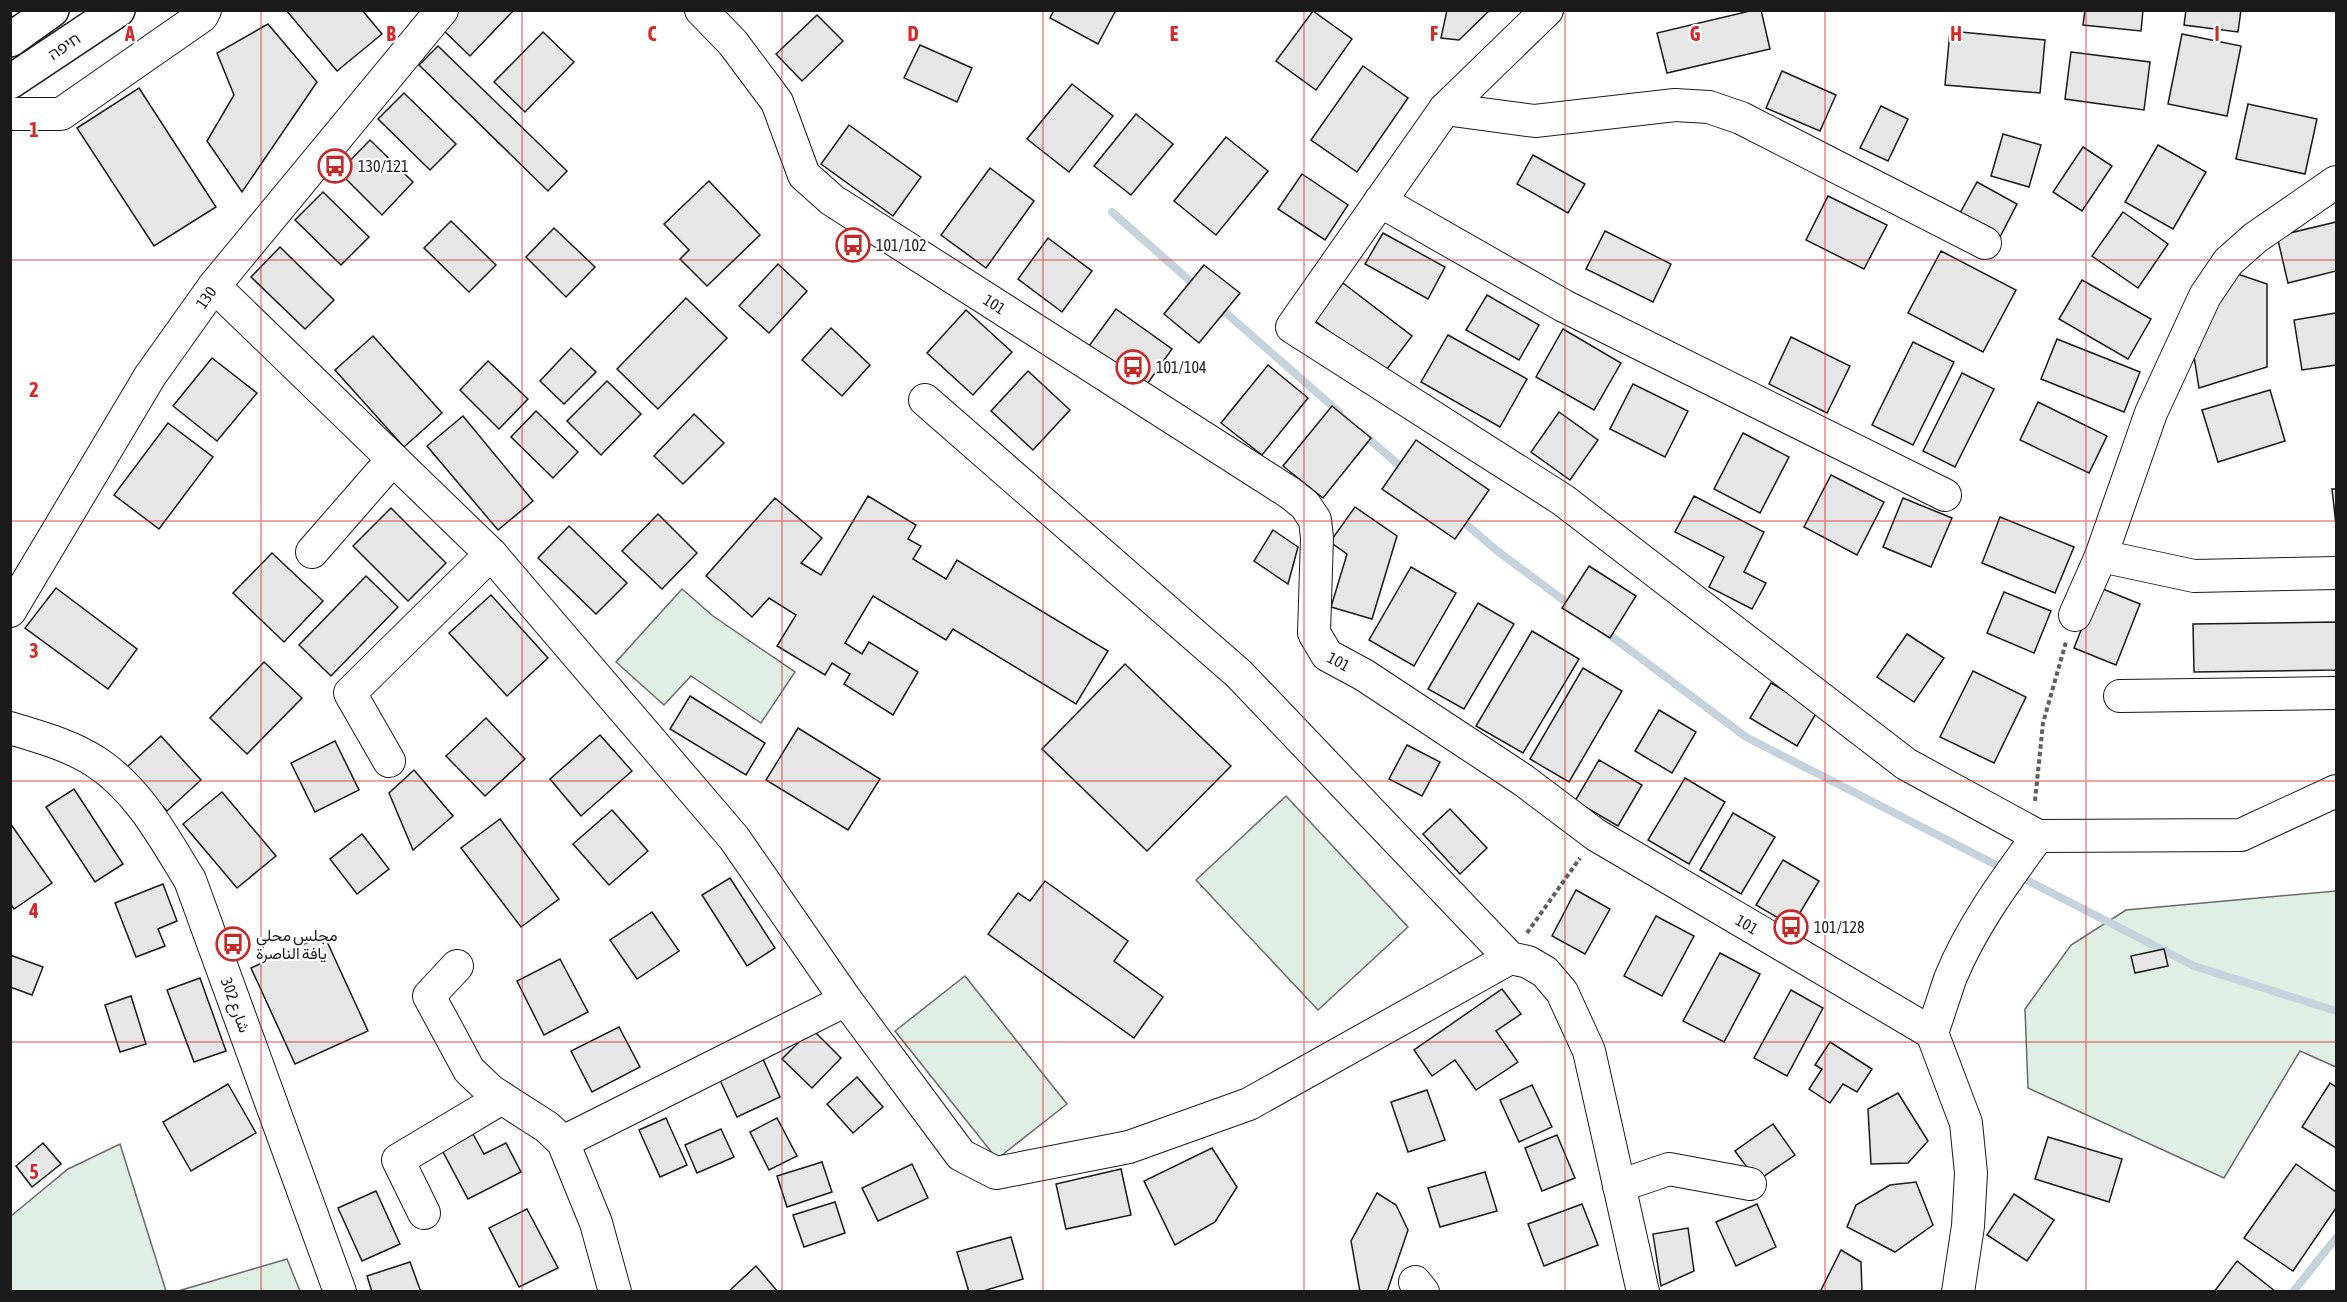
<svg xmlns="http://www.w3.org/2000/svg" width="2347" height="1302" font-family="'Asap Condensed',Vazirmatn,'Noto Sans Hebrew',sans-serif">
<rect width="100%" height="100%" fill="#fff"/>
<g fill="#e0efe3" stroke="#6a6a6a" stroke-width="1.5">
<path d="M682,589L713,616L795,672L761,723L691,676L664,705L616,662Z"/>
<path d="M1286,796L1408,927L1318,1010L1196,880Z"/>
<path d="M2336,891V1067L2300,1051L2224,1178L2028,1088L2025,1009L2071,945L2126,910Z"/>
<path d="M965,976L1067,1104L997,1159L895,1031Z"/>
<path d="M120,1144L166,1291H11V1216L68,1169Z"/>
<path d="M287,1259L300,1291H178Z"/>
</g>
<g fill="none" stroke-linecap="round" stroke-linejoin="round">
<g stroke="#c6d2dc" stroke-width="8">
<path d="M1112,212L1197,287"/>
<path d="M1218,306L1339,412"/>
<path d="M1362,433L1407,472"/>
<path d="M1459,518L1496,550L1574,608"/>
<path d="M1603,630L1746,737L2006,870"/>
<path d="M2017,875L2194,966L2336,1011"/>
<path d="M2293,1292L2336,1238"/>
</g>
</g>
<g fill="#e6e6e6" stroke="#1a1a1a" stroke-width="1.5">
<path d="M286,10H362L382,34L337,71Z"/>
<path d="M452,10H514L470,56L438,25Z"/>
<path d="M1054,10H1116L1098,44L1050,18Z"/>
<path d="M1447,10H1490L1459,40L1441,38Z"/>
<path d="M1754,10H1761L1770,49L1667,73L1657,33Z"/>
<path d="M2085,10H2143L2141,31L2083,25Z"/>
<path d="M2186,10H2241L2238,32L2184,25Z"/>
<path d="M1313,11L1352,39L1316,90L1276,61Z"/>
<path d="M817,15L843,41L802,81L776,54Z"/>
<path d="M268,24L317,82L242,192L207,141L234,95L217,53Z"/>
<path d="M1950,31L2045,40L2040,93L1945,85Z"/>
<path d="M543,32L574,62L525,112L494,82Z"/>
<path d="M2182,34L2241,46L2227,116L2168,104Z"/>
<path d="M920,45L972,68L957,102L904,78Z"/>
<path d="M438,46L567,171L548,191L419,65Z"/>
<path d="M2071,52L2150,62L2144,110L2065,99Z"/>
<path d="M1363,66L1408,98L1357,172L1311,140Z"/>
<path d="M1782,71L1836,95L1820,131L1766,108Z"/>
<path d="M1072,84L1113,116L1069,172L1027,139Z"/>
<path d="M139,88L216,207L154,246L77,128Z"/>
<path d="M404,93L456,144L430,170L378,119Z"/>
<path d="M2248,104L2317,119L2305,174L2236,159Z"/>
<path d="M1881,106L1908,119L1888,161L1860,148Z"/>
<path d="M1136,114L1173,144L1131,195L1094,166Z"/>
<path d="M849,125L921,177L893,216L821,164Z"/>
<path d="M2003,134L2041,145L2029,187L1991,176Z"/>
<path d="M1226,137L1268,171L1216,235L1174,201Z"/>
<path d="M370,140L413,182L382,215L339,172Z"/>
<path d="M2158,145L2206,172L2173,229L2125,202Z"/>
<path d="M2083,147L2112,166L2082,211L2053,192Z"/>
<path d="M1533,155L1585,184L1568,213L1517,184Z"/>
<path d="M990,168L1034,201L986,268L941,235Z"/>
<path d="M1302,174L1348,205L1325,240L1278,209Z"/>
<path d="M709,181L760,235L707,286L680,259L689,250L664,224Z"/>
<path d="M1977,182L2017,204L2000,237L1959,215Z"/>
<path d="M323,192L369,237L341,265L295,220Z"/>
<path d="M1828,196L1887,225L1864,269L1806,240Z"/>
<path d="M2123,212L2168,244L2138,288L2092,256Z"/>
<path d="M451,221L496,265L469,292L424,248Z"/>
<path d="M2336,222V271L2288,283L2277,236Z"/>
<path d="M554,228L595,267L566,297L526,257Z"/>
<path d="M1605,231L1671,264L1653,302L1586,269Z"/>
<path d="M1383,233L1445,267L1428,299L1365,264Z"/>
<path d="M1048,238L1092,271L1062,312L1018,279Z"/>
<path d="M280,247L334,300L305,329L251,277Z"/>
<path d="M1941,251L2016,290L1983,352L1908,313Z"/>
<path d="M778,264L807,291L769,333L739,306Z"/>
<path d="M1204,265L1240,293L1199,343L1164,314Z"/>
<path d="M2229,271L2267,284V367L2199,388L2193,350Z"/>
<path d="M2082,280L2151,319L2128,359L2059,319Z"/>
<path d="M1343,283L1412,336L1384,373L1314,320Z"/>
<path d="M1487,295L1539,325L1519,360L1466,330Z"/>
<path d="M686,298L727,338L658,409L617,369Z"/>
<path d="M1116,309L1172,349L1145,387L1089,346Z"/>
<path d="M966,310L1012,352L973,395L927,353Z"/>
<path d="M2336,313V365L2302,370L2294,320Z"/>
<path d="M831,328L870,365L842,396L802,360Z"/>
<path d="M1563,329L1621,363L1594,410L1536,377Z"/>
<path d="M1448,335L1527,379L1500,427L1421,382Z"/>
<path d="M373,336L442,413L404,447L335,370Z"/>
<path d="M1791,337L1850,366L1827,413L1769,384Z"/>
<path d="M2057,339L2140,372L2124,412L2041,379Z"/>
<path d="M1913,342L1954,362L1913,445L1872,425Z"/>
<path d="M571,348L596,372L564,404L540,381Z"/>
<path d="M212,358L257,393L217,441L173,406Z"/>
<path d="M488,361L528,399L499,429L460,390Z"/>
<path d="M1268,365L1308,398L1262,455L1221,423Z"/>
<path d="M1028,371L1070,410L1033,450L991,411Z"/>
<path d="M1962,373L1994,389L1955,467L1923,451Z"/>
<path d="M607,381L641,414L601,455L567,421Z"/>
<path d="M1633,384L1688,411L1665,457L1610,429Z"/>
<path d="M2270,390L2285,441L2218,462L2202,410Z"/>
<path d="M2038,402L2107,436L2089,473L2020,440Z"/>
<path d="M1332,406L1371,438L1323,498L1283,466Z"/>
<path d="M536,411L578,452L553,478L511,437Z"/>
<path d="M1559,412L1598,440L1570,480L1531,452Z"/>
<path d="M694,414L724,443L683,484L654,456Z"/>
<path d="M463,416L533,501L498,530L427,446Z"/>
<path d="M168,423L213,457L159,529L114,495Z"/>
<path d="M1743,433L1789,457L1760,513L1714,489Z"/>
<path d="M1416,440L1489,490L1455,539L1382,489Z"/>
<path d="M1831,475L1884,502L1857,555L1804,527Z"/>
<path d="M2332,489H2336V525Z"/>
<path d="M868,496L916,525L908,539L921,546L913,559L946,579L957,560L1108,651L1076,704L953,629L946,640L873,596L845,643L862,654L869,642L918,672L893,715L844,684L850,674L832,663L825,675L777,646L796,615L769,598L752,617L706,576L775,498L822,538L801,563L821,575Z"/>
<path d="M1694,496L1764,532L1744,572L1766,583L1752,609L1709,587L1724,557L1675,532Z"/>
<path d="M1903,498L1952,518L1931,567L1883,547Z"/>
<path d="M1355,507L1397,536L1372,619L1331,607L1347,554L1330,542Z"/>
<path d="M391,508L446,563L408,601L353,546Z"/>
<path d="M658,514L697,553L662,589L622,551Z"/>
<path d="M2000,517L2074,547L2055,593L1982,563Z"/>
<path d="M569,526L627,583L596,614L538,558Z"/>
<path d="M1273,530L1298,547L1288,584L1254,561Z"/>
<path d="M272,553L323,601L284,642L233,593Z"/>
<path d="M1589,566L1636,596L1610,638L1562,608Z"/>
<path d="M1411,567L1456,593L1414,666L1369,640Z"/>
<path d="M366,576L398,607L331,676L299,645Z"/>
<path d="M2098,587L2140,604L2116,665L2074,648Z"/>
<path d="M56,588L137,649L108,689L25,628Z"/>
<path d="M2004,592L2051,611L2034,653L1987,633Z"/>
<path d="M491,595L548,658L507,696L449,633Z"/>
<path d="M1478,603L1514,624L1464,709L1428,689Z"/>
<path d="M2336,622V670L2194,672L2193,624Z"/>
<path d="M1532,631L1579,659L1523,753L1476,726Z"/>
<path d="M1907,634L1944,658L1914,702L1877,677Z"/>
<path d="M264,662L302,698L247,754L210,718Z"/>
<path d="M1125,664L1231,766L1147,851L1042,749Z"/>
<path d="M1583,668L1622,691L1569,782L1530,759Z"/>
<path d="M1973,671L2026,697L1994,763L1940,737Z"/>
<path d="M1771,683L1818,710L1797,746L1750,718Z"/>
<path d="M690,696L765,743L746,775L670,729Z"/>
<path d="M1659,710L1696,732L1672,773L1635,751Z"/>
<path d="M486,718L525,759L485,796L446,756Z"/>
<path d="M798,728L880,779L848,830L766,780Z"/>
<path d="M600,735L632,771L581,816L550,779Z"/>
<path d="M161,736L201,780L167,811L127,767Z"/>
<path d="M335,741L359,790L315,812L291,763Z"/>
<path d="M1407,745L1440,762L1422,796L1389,779Z"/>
<path d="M1599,760L1642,785L1618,826L1575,801Z"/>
<path d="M414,770L453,816L413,850L389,793Z"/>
<path d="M1685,778L1725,802L1689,864L1648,840Z"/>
<path d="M74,789L123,864L95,882L46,807Z"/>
<path d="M222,792L276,856L237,888L183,824Z"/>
<path d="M1450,809L1487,848L1460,874L1423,834Z"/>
<path d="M612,810L648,851L609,885L573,844Z"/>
<path d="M1733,813L1775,837L1741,894L1700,870Z"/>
<path d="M500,819L559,899L521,927L461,848Z"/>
<path d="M10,823L52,883L14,909L10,903Z"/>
<path d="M362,834L389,869L357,894L330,859Z"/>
<path d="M1783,860L1819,881L1792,926L1756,905Z"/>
<path d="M730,878L775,948L747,966L702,895Z"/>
<path d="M1045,881L1128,941L1114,961L1163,997L1134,1038L988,934L1018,893L1030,901Z"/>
<path d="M163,884L177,921L158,929L165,946L136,957L115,903Z"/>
<path d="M1576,890L1610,909L1585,954L1552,936Z"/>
<path d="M652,912L679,951L637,979L610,940Z"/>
<path d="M1656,916L1694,936L1662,996L1624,976Z"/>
<path d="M324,935L368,1031L295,1064L251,968Z"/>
<path d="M2164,949L2168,966L2135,973L2131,956Z"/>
<path d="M1720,953L1760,974L1724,1042L1683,1021Z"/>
<path d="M10,955L43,967L32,995L10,987Z"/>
<path d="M560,959L588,1012L544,1035L517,981Z"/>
<path d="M200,978L226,1051L194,1062L167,990Z"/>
<path d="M1502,989L1521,1014L1496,1031L1518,1062L1476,1090L1455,1060L1432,1076L1414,1050Z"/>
<path d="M1791,990L1823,1008L1787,1076L1754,1058Z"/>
<path d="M131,996L146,1044L120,1052L105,1005Z"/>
<path d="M619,1027L640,1067L592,1092L571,1051Z"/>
<path d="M812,1029L841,1058L812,1088L782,1059Z"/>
<path d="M1830,1042L1872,1069L1857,1092L1843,1084L1830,1103L1809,1089L1822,1069L1815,1065Z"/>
<path d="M763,1059L780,1097L737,1117L719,1078Z"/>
<path d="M857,1077L883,1107L853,1133L827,1104Z"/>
<path d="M2330,1083L2336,1087V1148L2302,1127Z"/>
<path d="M228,1084L256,1133L191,1171L163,1122Z"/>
<path d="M1532,1085L1552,1127L1519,1142L1500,1100Z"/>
<path d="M1427,1090L1445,1140L1408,1152L1391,1102Z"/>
<path d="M1898,1093L1928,1141L1908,1163L1871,1164L1868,1109Z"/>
<path d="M666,1118L687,1165L660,1177L639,1130Z"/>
<path d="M777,1118L797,1156L769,1170L750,1132Z"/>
<path d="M1773,1124L1795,1155L1757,1181L1735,1151Z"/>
<path d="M721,1129L734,1157L697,1173L685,1145Z"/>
<path d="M473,1134L484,1154L506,1143L521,1172L468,1199L442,1150Z"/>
<path d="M1557,1135L1575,1178L1542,1191L1525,1148Z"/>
<path d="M2048,1137L2122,1159L2109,1202L2035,1179Z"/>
<path d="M43,1143L61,1164L32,1187L16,1166Z"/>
<path d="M1212,1148L1237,1187L1215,1222L1175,1245L1144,1181Z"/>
<path d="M822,1162L832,1192L787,1207L777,1176Z"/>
<path d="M912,1164L928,1198L878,1221L862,1188Z"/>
<path d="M2296,1164L2336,1192V1208L2293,1271L2244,1238Z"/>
<path d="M1121,1169L1131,1215L1066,1229L1056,1184Z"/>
<path d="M1485,1172L1497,1211L1440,1227L1428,1188Z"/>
<path d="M1916,1182L1933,1225L1895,1252L1847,1227L1856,1205L1890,1185Z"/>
<path d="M376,1191L400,1244L362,1261L338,1208Z"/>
<path d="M1377,1193L1396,1205L1408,1230L1387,1292H1360L1351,1241Z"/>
<path d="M2014,1194L2054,1220L2027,1261L1987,1235Z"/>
<path d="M835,1202L845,1233L804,1247L793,1215Z"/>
<path d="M1582,1204L1598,1245L1544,1266L1528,1224Z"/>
<path d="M1757,1204L1776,1247L1736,1266L1716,1222Z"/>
<path d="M527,1209L558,1268L519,1287L489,1228Z"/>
<path d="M1688,1228L1694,1271L1661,1286L1653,1234Z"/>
<path d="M1011,1237L1023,1279L980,1292H969L957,1252Z"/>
<path d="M1841,1250L1861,1262L1862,1292H1820Z"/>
<path d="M2237,1261L2276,1292H2214Z"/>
<path d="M410,1262L421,1292H372L367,1276Z"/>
<path d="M756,1266L778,1292H728Z"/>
</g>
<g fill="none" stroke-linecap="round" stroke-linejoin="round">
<g stroke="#1a1a1a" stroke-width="34">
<g id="minor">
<path id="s1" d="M701,10L733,43L777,102L804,175L832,200L1290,493L1305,505L1315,520L1317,538L1314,633L1327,655L1364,675L1523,780L1596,835L1932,1033L1966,1123L1971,1173L1968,1226L1958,1292"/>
<path d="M1547,10L1445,109L1292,327L1563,500L1906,764L2038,836L2241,835L2336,791"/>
<path d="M1445,109L1535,121L1675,105L1709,107L1741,118L1985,243"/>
<path d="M10,114H61L202,16L205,10"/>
<path d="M1380,201L1564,306L1945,495"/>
<path d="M214,286L491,554L734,838L846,1000L961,1155L996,1173L1129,1147L1249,1104L1510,958"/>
<path d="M925,400L1239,674L1510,958L1528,962L1545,972L1562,992L1589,1051L1643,1292"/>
<path d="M312,552L393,459"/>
<path d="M2101,556L2194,576L2336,573"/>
<path id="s2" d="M10,611L150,376L214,286L442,10"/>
<path d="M2075,615L2101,556L2151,413L2205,296L2228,262L2255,238L2336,182"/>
<path d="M2120,696L2336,693"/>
<path d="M10,728C39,737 70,745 96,762C139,790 164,838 190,880L340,1292"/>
<path d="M389,761L350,693L491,554"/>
<path d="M457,966L429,996L469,1070L491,1091L547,1127L563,1142L596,1223L615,1292"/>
<path d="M1932,1033C1938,1015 1944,997 1950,979C1971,927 2005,881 2038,836"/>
<path d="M563,1142L846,1000"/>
<path d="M1619,1186L1669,1169L1750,1184"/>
<path d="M424,1213L398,1160L502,1098"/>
<path d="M1415,1282L1423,1292"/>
</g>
</g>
<g stroke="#1a1a1a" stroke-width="36">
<g id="highway">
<path d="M10,40L52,10"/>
<path d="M10,82L118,10"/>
</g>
</g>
<g stroke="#5f5f5f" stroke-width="4" stroke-dasharray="4.5 3" stroke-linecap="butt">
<path d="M2035,801L2043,723L2066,642"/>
<path d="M1527,933L1580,858"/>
</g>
<use href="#minor" stroke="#fff" stroke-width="32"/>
<use href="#highway" stroke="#fff" stroke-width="33"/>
</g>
<path fill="none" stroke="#d62828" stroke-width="1.5" stroke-opacity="0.55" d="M261,10V1292M522,10V1292M782,10V1292M1043,10V1292M1304,10V1292M1565,10V1292M1825,10V1292M2086,10V1292M10,260H2336M10,521H2336M10,781H2336M10,1042H2336"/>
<defs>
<g id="bus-ring" transform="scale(1.725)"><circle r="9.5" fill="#fff" stroke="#c62828" stroke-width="1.5"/><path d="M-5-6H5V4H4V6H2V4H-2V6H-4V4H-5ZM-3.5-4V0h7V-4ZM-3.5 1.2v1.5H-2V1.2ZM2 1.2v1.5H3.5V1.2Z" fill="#c62828"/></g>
</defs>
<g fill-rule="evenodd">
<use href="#bus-ring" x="335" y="166"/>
<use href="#bus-ring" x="853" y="245"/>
<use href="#bus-ring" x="1133" y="367"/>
<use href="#bus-ring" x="1791" y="927"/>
<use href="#bus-ring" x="233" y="944"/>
</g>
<g text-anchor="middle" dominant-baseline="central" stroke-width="4.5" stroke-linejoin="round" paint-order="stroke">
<g font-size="16" fill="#1a1a1a" stroke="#fff">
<text transform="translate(64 46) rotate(-34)">חיפה</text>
<text stroke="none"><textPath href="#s2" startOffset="370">130</textPath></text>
<text stroke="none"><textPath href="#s1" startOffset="428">101</textPath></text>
<text stroke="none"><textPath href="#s1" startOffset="968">101</textPath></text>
<text stroke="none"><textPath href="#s1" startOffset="1454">101</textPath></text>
<text transform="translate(236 1005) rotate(70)">شارع 302</text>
</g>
<g font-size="16" fill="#1a1a1a" stroke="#fff" text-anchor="start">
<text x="358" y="166">130/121</text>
<text x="876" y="245">101/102</text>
<text x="1156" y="367">101/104</text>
<text x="1814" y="927">101/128</text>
<text x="256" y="935">مجلس محلي<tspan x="256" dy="18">يافة الناصرة</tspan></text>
</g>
</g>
<g font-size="20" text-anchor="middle" font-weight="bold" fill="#d62828" stroke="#fff" stroke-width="4.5" stroke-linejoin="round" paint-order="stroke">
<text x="130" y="41">A</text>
<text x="391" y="41">B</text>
<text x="652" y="41">C</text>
<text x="913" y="41">D</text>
<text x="1174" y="41">E</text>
<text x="1434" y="41">F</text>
<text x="1695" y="41">G</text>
<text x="1956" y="41">H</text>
<text x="2217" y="41">I</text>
<text x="34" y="137">1</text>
<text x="34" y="397">2</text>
<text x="34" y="658">3</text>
<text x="34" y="918">4</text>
<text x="34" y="1179">5</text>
</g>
<rect width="2347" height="1302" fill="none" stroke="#1a1a1a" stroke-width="24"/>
</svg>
